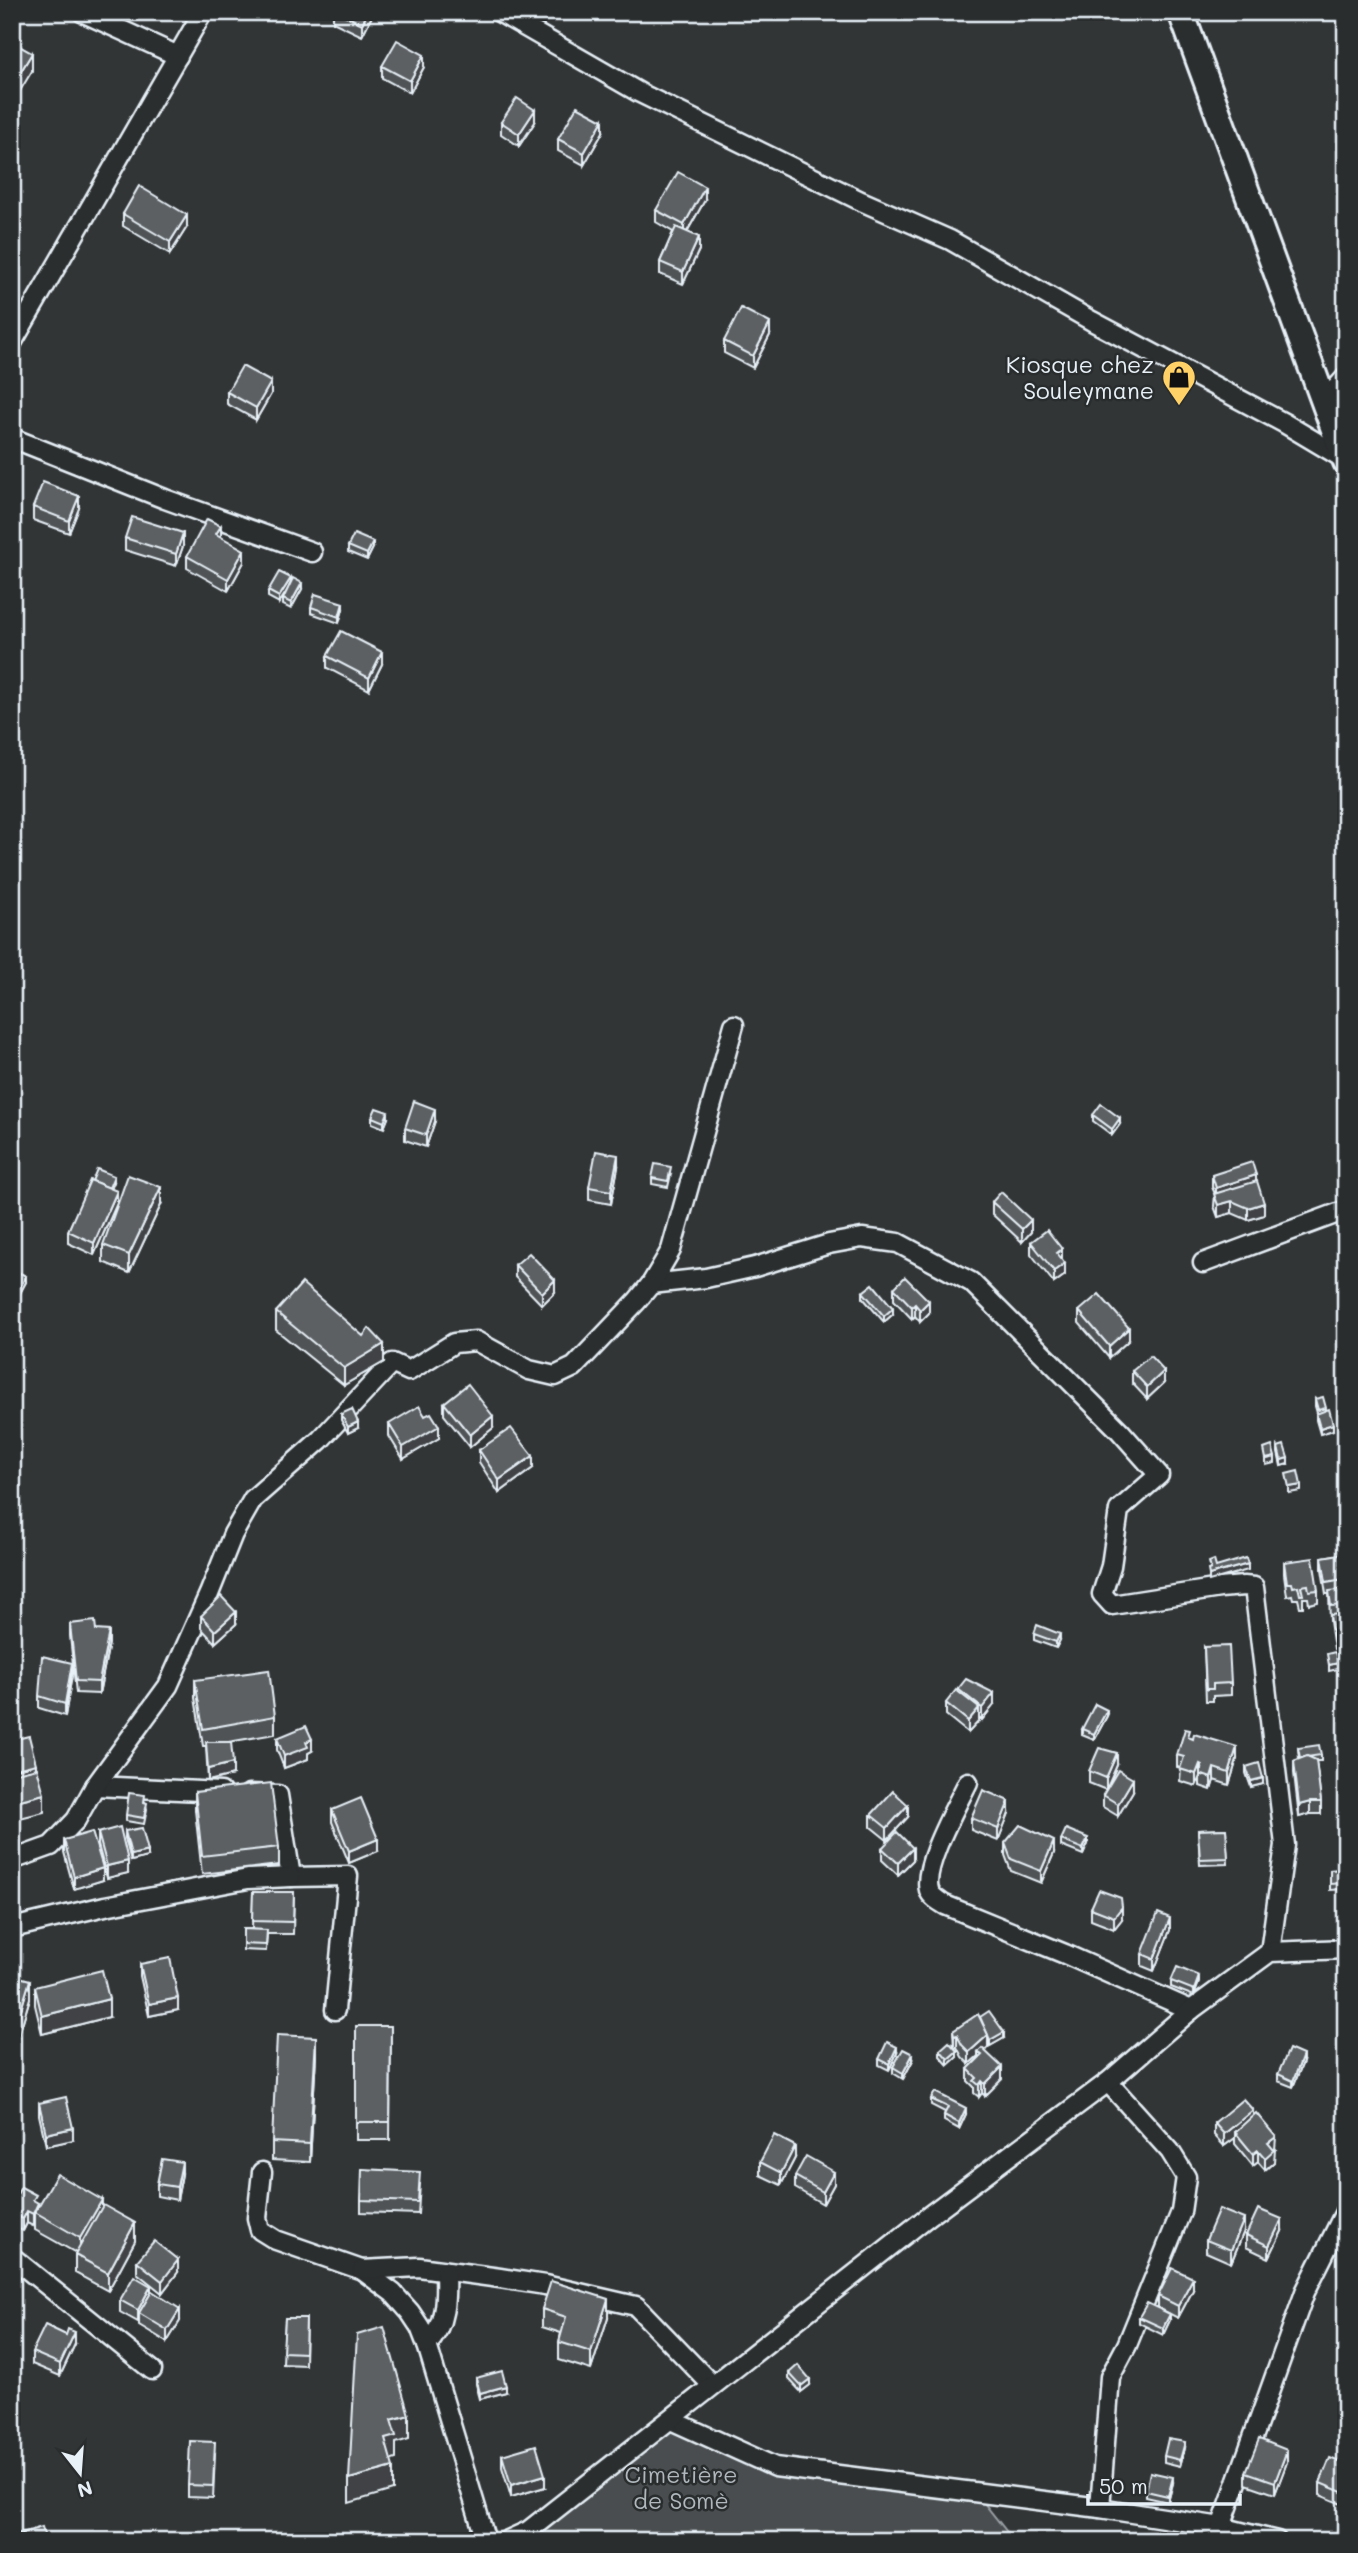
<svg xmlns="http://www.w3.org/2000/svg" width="1358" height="2553" font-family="Mali,sans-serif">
<rect width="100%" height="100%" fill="#323536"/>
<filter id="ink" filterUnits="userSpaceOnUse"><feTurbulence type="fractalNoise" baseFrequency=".0143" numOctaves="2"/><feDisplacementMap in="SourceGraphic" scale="14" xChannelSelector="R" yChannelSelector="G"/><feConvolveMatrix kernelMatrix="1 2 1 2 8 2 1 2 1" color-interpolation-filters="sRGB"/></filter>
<g filter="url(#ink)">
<path fill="#494d4f" stroke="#989fa4" stroke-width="2" d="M673,2425L775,2470L980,2498L1014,2541H532Z"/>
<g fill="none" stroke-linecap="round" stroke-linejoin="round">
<g stroke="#e8f1f8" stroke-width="23">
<g id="street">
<path d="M82,12L178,56"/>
<path d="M499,12L640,93L861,201L950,240L1092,321L1284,423L1346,460"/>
<path d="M12,343L203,12"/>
<path d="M1324,402L1346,377"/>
<path d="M12,438L165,499L312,552"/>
<path d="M1203,1263L1346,1210"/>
<path d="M651,1284L706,1278L755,1267L829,1244L862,1238L898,1243L971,1282L1120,1431L1159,1475L1119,1510L1111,1566L1102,1594L1112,1605L1220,1588L1244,1586L1254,1587L1285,1845L1270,1952"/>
<path d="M968,1782C957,1805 922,1866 929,1890C931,1897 939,1901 945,1905L1065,1954L1191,2010"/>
<path d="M95,1786L221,1792"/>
<path d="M249,1794L278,1795L291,1877L348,1876L335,2010"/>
<path d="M12,1860L51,1846L76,1820L95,1786L168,1686L209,1594L233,1534L253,1499L320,1440L392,1363L409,1371L454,1343L476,1341L529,1370L555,1376L574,1367L637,1301L651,1284L671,1250L734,1025"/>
<path d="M12,1928L105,1906L248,1879L291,1877"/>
<path d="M262,2172L257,2218L260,2230L276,2240L362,2270L393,2293L410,2312L420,2327L427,2345L486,2541"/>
<path d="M12,2257L152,2370"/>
<path d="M362,2270L419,2267L500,2278L545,2285L636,2306L712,2385"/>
<path d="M427,2345C446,2325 446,2298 445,2271"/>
<path d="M671,2420L775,2467L1100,2508L1221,2527L1277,2541"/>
<path d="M1100,2508L1110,2377L1127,2345L1181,2212L1186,2177L1170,2151L1108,2082"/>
<path d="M1221,2527L1305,2292L1346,2210"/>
<path d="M506,2541L528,2531L930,2215L1108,2082L1191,2010L1270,1952L1346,1949"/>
</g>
</g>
<g stroke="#e8f1f8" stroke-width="30">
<path id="secondary" d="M1181,12L1346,462"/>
</g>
<use href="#street" stroke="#2a2d2e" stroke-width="18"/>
<use href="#secondary" stroke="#2a2d2e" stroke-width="24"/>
</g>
<g fill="#4f5355" stroke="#e8f1f8" stroke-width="2">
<path d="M333,12H374L362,36L333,22Z"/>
<path d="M382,66L424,67L410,93L382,78Z"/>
<path d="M501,122H535L519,146L501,134Z"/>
<path d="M603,132L584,165L558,151V139Z"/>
<path d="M705,200L687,232L699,250L683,284L660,274V262L673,232L656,222V210Z"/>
<path d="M123,214L187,227L170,254L123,226Z"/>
<path d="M770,335L753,368L724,353V341Z"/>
<path d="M227,392L271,394L256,420L227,404Z"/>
<path d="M33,507L79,508L69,533L33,520Z"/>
<path d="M221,537L244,562L228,591L187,568V556Z"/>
<path d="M125,538L183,546L176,566L125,550Z"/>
<path d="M348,546L373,548L367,560L348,552Z"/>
<path d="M291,583L302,589L291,609L283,605V599L285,593L279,603L268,597V591Z"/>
<path d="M311,607L343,609L339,623L311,613Z"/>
<path d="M327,656L382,664L369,690L327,668Z"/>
<path d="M1093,1115L1120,1124L1112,1135L1093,1121Z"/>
<path d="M372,1117L388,1118L384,1128L372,1123Z"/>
<path d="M435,1121L426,1147L405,1140V1128Z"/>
<path d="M618,1167L611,1204L589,1200V1187Z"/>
<path d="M671,1174L668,1187L652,1184V1178Z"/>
<path d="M1212,1175L1256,1182L1264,1215L1248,1220L1232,1213L1218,1217L1214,1206L1215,1194L1212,1187Z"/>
<path d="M92,1181L114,1182L111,1189L117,1203L94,1255L68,1243V1231Z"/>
<path d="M992,1202L1031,1232L1022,1242L992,1214Z"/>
<path d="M161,1205L129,1273L103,1262V1245Z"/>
<path d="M1031,1242L1062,1259L1065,1275L1054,1283L1031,1254Z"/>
<path d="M515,1265L555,1292L542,1305L515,1277Z"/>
<path d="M12,1269L26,1282L19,1295L12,1292Z"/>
<path d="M894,1288L929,1313L920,1322L915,1316L912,1319L894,1300Z"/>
<path d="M863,1292L893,1314L884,1322L863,1298Z"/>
<path d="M1079,1311L1129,1340L1109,1358L1079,1323Z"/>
<path d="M276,1312L363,1336L384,1362L344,1385L276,1330Z"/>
<path d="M1132,1371L1164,1383L1147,1399L1132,1383Z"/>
<path d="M1315,1399L1326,1410L1333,1430L1320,1434L1316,1420V1414L1317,1413L1315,1406Z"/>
<path d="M444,1403L493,1428L470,1447L444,1415Z"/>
<path d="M341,1414L358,1428L348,1433L341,1420Z"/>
<path d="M425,1416L439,1438L403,1459L389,1436V1424Z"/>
<path d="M1278,1447L1288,1464L1281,1466L1278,1453Z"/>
<path d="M479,1450L533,1468L499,1493L479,1462Z"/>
<path d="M1346,1553V1647L1334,1649L1330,1621L1329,1594H1326L1322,1569V1557Z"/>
<path d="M1284,1562L1318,1590V1602L1309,1604L1308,1598H1303V1607H1300L1298,1599H1293L1292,1595L1287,1596L1284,1574Z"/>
<path d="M201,1616L236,1624L215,1643L201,1628Z"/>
<path d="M70,1624L96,1630L109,1643L99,1694L76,1693L70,1636Z"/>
<path d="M1034,1634L1060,1640L1056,1648L1034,1640Z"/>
<path d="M1204,1647L1231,1683V1695L1213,1696V1701H1206Z"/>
<path d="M72,1675L65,1716L39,1708V1696Z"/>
<path d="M195,1680L275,1716V1734L228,1742L233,1775L208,1781L206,1746H203L195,1698Z"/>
<path d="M958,1689L994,1705L982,1720L979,1718V1721L968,1733L946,1715V1703L958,1691Z"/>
<path d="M1107,1716L1094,1740L1082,1735V1729Z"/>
<path d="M277,1738L312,1751L308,1753V1759L284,1768L277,1750Z"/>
<path d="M1190,1738L1237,1759L1229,1785L1214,1780L1211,1790L1200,1786V1777L1196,1786L1180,1781L1181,1768L1177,1767V1755Z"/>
<path d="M1298,1748L1321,1755V1761H1316L1321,1802V1814H1310L1299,1817L1294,1773V1761L1299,1759Z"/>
<path d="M1117,1765L1106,1790L1089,1783V1771Z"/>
<path d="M1246,1767L1263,1784L1251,1787L1246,1773Z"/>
<path d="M1133,1791L1118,1816L1103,1807V1795Z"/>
<path d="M195,1792L279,1847V1865L202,1874L195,1810Z"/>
<path d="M145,1802L147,1809L144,1824L126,1821V1815Z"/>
<path d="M332,1810L378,1851L349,1863L332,1822Z"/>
<path d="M1009,1813L998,1841L971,1830V1818Z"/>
<path d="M871,1815L908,1817L887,1840L871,1827Z"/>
<path d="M1226,1829L1228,1864L1200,1865L1198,1830Z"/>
<path d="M125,1831L148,1857L131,1861L125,1838Z"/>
<path d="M98,1833L128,1873L107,1878L98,1845Z"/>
<path d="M64,1840L103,1880L74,1889L64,1852Z"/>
<path d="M1061,1840L1088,1844L1083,1855L1061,1846Z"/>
<path d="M1005,1843L1054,1853L1041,1883L1011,1871L1005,1855Z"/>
<path d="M882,1848L913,1860L898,1875L882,1860Z"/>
<path d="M1346,1869V1889L1330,1890V1870Z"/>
<path d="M253,1892H294L293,1934H267L266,1951L243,1950V1929H252Z"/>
<path d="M1091,1908L1122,1919L1114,1929L1091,1920Z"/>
<path d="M1170,1930L1154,1971L1142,1966V1954Z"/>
<path d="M140,1964L178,2010L149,2016L140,1976Z"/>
<path d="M12,1975L30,1998L16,2044L12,2043Z"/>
<path d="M1171,1981L1199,1982L1194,1996L1171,1987Z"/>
<path d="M35,1987L109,2017L42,2034L35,2005Z"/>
<path d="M980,2017L1004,2038L990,2046L988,2043V2047L985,2051L1002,2079L985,2096L982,2093L979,2097L974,2093V2087L968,2081V2069L978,2059V2056L969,2064L962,2057L957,2047L954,2048L957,2057L948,2065L940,2056V2050L954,2048L953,2031Z"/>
<path d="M356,2026H391L390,2140H356Z"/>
<path d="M897,2053L889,2070L879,2065V2059Z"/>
<path d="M316,2055L310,2162L272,2160V2142Z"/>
<path d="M913,2060L903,2079L893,2073V2067Z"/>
<path d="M1303,2062L1293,2087L1278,2081V2074Z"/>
<path d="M931,2099L966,2114L959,2129L944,2121V2115L945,2112L931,2105Z"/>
<path d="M39,2103L73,2140L46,2146L39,2115Z"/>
<path d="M1253,2116L1276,2149L1274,2150V2162L1265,2170L1258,2162L1253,2166L1235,2144V2138L1224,2146L1214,2135V2123Z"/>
<path d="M795,2158L781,2185L760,2175V2162Z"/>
<path d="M182,2174L177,2200L157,2196V2184Z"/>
<path d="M795,2176L834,2184L823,2204L795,2188Z"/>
<path d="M420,2184L418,2214L361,2212V2200Z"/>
<path d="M36,2202L38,2207H102L135,2241L108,2291L75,2273V2255L76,2253L35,2230V2220L33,2226L27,2223L23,2231L12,2226V2203Z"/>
<path d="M1244,2231L1231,2263L1206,2252V2240Z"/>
<path d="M1282,2231L1269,2258L1246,2247V2235Z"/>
<path d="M137,2261L178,2272L162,2293L137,2273Z"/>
<path d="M1193,2290L1178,2318L1158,2308V2296Z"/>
<path d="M151,2293L180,2321L167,2342L139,2325V2319L138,2322L120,2312V2300Z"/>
<path d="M542,2309L608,2317L591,2370L559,2360V2342L561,2333L542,2327Z"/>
<path d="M1139,2317L1170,2320L1163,2335L1139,2323Z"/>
<path d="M285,2318H306L305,2365L283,2364Z"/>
<path d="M75,2344L60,2376L32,2364V2352Z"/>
<path d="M789,2373L810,2385L801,2392L789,2379Z"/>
<path d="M476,2378L506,2392L480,2399L476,2384Z"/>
<path d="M1185,2448L1180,2466L1164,2462V2456Z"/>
<path d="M215,2454L213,2498L188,2497V2485Z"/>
<path d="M502,2455L545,2487L511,2497L502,2467Z"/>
<path d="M1287,2462L1275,2494L1246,2484V2472Z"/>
<path d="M1346,2465L1344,2505L1320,2495V2483Z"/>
<path d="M1173,2483L1168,2502L1146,2497V2491Z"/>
</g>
<g fill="#404345" stroke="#e8f1f8" stroke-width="2">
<path d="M368,12H374L362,36V24Z"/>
<path d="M32,53V71L12,104V86Z"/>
<path d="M424,55V67L410,93V81Z"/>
<path d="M535,110V122L519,146V134Z"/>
<path d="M603,120V132L584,165V153Z"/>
<path d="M705,187V200L684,237V225Z"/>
<path d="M187,215V227L170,254V242Z"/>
<path d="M699,237V250L683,284V272Z"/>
<path d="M770,323V335L753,368V356Z"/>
<path d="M271,382V394L256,420V408Z"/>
<path d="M79,496V508L69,533V521Z"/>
<path d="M221,526V539L216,534Z"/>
<path d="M183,533V546L176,566V554Z"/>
<path d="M373,542V548L367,560V554Z"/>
<path d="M244,550V562L228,591V579Z"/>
<path d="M291,578V585L279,603V597Z"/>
<path d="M302,583V589L291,609V603Z"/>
<path d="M343,603V609L339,623V617Z"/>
<path d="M382,652V664L369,690V678Z"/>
<path d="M435,1109V1121L426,1147V1135Z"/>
<path d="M388,1112V1118L384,1128V1122Z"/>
<path d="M1120,1118V1124L1112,1135V1129Z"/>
<path d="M618,1155V1167L611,1204V1191Z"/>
<path d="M1256,1175V1187L1216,1200V1188Z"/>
<path d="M114,1176V1182L107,1198V1192Z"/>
<path d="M161,1187V1205L129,1273V1255Z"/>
<path d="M117,1191V1203L94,1255V1243Z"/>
<path d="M1232,1201V1213L1218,1217V1205Z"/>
<path d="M1264,1203V1215L1248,1220V1208Z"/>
<path d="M1031,1220V1232L1022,1242V1229Z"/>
<path d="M1062,1249V1261L1057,1253Z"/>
<path d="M1065,1263V1275L1054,1283V1271Z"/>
<path d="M26,1276V1282L19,1295V1289Z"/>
<path d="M555,1280V1292L542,1305V1293Z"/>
<path d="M929,1301V1313L920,1322V1310Z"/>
<path d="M915,1304V1316L912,1319V1307Z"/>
<path d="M893,1308V1314L884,1322V1316Z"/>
<path d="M1129,1328V1340L1109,1358V1346Z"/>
<path d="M384,1344V1362L344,1385V1368Z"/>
<path d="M1164,1371V1383L1147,1399V1387Z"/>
<path d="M493,1416V1428L470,1447V1435Z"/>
<path d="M358,1422V1428L348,1433V1427Z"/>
<path d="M1333,1424V1430L1320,1434V1428Z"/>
<path d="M439,1426V1438L403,1459V1447Z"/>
<path d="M533,1456V1468L499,1493V1480Z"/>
<path d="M1275,1457V1463L1266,1465V1459Z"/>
<path d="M1288,1458V1464L1281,1466V1460Z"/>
<path d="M1301,1485V1491L1289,1493V1487Z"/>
<path d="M1248,1564V1570L1209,1581V1575Z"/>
<path d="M236,1612V1624L215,1643V1631Z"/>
<path d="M109,1631V1643L99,1694V1682Z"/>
<path d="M1060,1634V1640L1056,1648V1642Z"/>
<path d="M72,1663V1675L65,1716V1704Z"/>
<path d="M1338,1663V1669L1329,1671V1665Z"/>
<path d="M994,1693V1705L982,1720V1708Z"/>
<path d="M979,1708V1721L968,1733V1721Z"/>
<path d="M1107,1710V1716L1094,1740V1734Z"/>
<path d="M312,1739V1751L308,1753V1759L284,1768V1756L306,1742Z"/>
<path d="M1237,1747V1759L1229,1785V1773Z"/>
<path d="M1117,1753V1765L1106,1790V1778Z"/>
<path d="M233,1763V1775L208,1781V1769Z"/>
<path d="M36,1764V1782L12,1788V1770Z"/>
<path d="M1200,1764V1776L1196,1786V1774Z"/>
<path d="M1214,1768V1780L1211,1790V1778Z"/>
<path d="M1263,1778V1784L1251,1787V1781Z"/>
<path d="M1133,1779V1791L1118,1816V1804Z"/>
<path d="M44,1794V1812L12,1820V1802Z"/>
<path d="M1009,1801V1813L998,1841V1829Z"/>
<path d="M1310,1802V1814L1299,1817V1805Z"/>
<path d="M908,1805V1817L887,1840V1828Z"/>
<path d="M1088,1838V1844L1083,1855V1849Z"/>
<path d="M378,1839V1851L349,1863V1851Z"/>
<path d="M1054,1841V1853L1041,1883V1871Z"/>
<path d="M913,1848V1860L898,1875V1863Z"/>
<path d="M148,1851V1857L131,1861V1855Z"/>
<path d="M128,1861V1873L107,1878V1866Z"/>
<path d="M103,1868V1880L74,1889V1877Z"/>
<path d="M1122,1907V1919L1114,1929V1917Z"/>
<path d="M1170,1918V1930L1154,1971V1959Z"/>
<path d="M1199,1976V1982L1194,1996V1990Z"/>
<path d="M30,1980V1998L16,2044V2026Z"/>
<path d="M178,1998V2010L149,2016V2004Z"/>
<path d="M109,1999V2017L42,2034V2016Z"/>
<path d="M1004,2032V2038L990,2046V2040Z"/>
<path d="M957,2035V2047L954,2048V2036Z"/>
<path d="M988,2035V2047L981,2054L978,2052V2056L969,2064V2052Z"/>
<path d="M316,2037V2055L310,2162V2144Z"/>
<path d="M897,2047V2053L889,2070V2064Z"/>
<path d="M957,2051V2057L948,2065V2059Z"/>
<path d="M913,2054V2060L903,2079V2073Z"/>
<path d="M1303,2055V2062L1293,2087V2081Z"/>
<path d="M1002,2067V2079L985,2096V2084Z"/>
<path d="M982,2081V2093L979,2097V2085Z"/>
<path d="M966,2108V2114L959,2129V2123Z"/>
<path d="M1253,2110V2122L1235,2132V2138L1224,2146V2134Z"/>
<path d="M73,2128V2140L46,2146V2134Z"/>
<path d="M1276,2137L1274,2162L1265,2170V2158L1268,2143Z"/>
<path d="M795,2146V2158L781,2185V2173Z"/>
<path d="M1258,2150V2162L1253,2166V2154Z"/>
<path d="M182,2162V2174L177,2200V2187Z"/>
<path d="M834,2172V2184L823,2204V2192Z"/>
<path d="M102,2200V2218L80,2256V2238Z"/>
<path d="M38,2203V2213L35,2212V2220L33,2226V2214Z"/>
<path d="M27,2211V2223L23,2231V2219Z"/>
<path d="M1244,2219V2231L1231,2263V2250Z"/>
<path d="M1282,2219V2231L1269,2258V2246Z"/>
<path d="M135,2223V2241L108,2291V2273Z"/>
<path d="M178,2260V2272L162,2293V2281Z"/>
<path d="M1193,2278V2290L1178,2318V2306Z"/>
<path d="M151,2286V2298L139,2313V2319L138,2322V2310Z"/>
<path d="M608,2299V2317L591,2370V2352Z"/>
<path d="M180,2309V2321L167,2342V2330Z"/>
<path d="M1170,2314V2320L1163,2335V2328Z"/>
<path d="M75,2332V2344L60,2376V2364Z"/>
<path d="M810,2379V2385L801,2392V2386Z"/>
<path d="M506,2386V2392L480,2399V2393Z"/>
<path d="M409,2415V2439L396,2443V2459L385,2462V2439L391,2420Z"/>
<path d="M1185,2442V2448L1180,2466V2460Z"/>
<path d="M1287,2450V2462L1275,2494V2482Z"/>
<path d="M393,2467V2490L349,2503V2479Z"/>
<path d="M545,2475V2487L511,2497V2485Z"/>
<path d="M1173,2477V2483L1168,2502V2496Z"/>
<path d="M1346,2488V2500L1344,2505V2493Z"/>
</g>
<g fill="#5c6063" stroke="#e8f1f8" stroke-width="2">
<path d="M338,12H368L362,24Z"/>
<path d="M397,40L424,55L410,81L382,66Z"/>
<path d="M12,42L32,53L12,86Z"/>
<path d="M517,98L535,110L519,134L501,122Z"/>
<path d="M577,106L603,120L584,153L558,139Z"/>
<path d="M678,172L705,187L684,225L656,210Z"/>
<path d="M139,186L187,215L170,242L123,214Z"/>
<path d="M676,227L699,237L683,272L660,262Z"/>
<path d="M741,308L770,323L753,356L724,341Z"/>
<path d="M242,366L271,382L256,408L227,392Z"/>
<path d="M43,482L79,496L69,521L33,507Z"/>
<path d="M132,517L183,533L176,554L125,538Z"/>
<path d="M207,519L221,526L216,534L244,550L228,579L187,556Z"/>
<path d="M354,534L373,542L367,554L348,546Z"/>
<path d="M279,572L291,578L279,597L268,591Z"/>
<path d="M293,578L302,583L291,603L283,599Z"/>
<path d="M315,594L343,603L339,617L311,607Z"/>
<path d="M341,631L382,652L369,678L327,656Z"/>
<path d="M414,1101L435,1109L426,1135L405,1128Z"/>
<path d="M1101,1104L1120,1118L1112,1129L1093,1115Z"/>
<path d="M376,1108L388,1112L384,1122L372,1117Z"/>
<path d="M596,1151L618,1155L611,1191L589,1187Z"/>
<path d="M1252,1162L1256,1175L1216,1188L1212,1175Z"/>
<path d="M655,1164L671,1167L668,1181L652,1178Z"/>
<path d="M97,1169L114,1176L109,1188L92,1181Z"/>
<path d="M128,1175L161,1187L129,1255L103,1245Z"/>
<path d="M90,1180L117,1191L94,1243L68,1231Z"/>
<path d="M1257,1181L1264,1203L1248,1208L1232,1201L1218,1205L1214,1194Z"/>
<path d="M1001,1192L1031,1220L1022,1229L992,1202Z"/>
<path d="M1047,1230L1062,1249L1057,1253L1065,1263L1054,1271L1031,1242Z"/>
<path d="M529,1253L555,1280L542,1293L515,1265Z"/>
<path d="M12,1269L26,1276L19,1289L12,1286Z"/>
<path d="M905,1277L929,1301L920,1310L915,1304L912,1307L894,1288Z"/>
<path d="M302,1283L363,1336L369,1328L384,1344L344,1368L276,1312Z"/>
<path d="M873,1284L893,1308L884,1316L863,1292Z"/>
<path d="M1099,1294L1129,1328L1109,1346L1079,1311Z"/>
<path d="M1150,1356L1164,1371L1147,1387L1132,1371Z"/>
<path d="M468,1384L493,1416L470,1435L444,1403Z"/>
<path d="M1323,1397L1326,1408L1318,1410L1315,1399Z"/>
<path d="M419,1406L425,1416L431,1413L439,1426L403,1447L389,1424Z"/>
<path d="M352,1409L358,1422L348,1427L341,1414Z"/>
<path d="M1329,1409L1333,1424L1320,1428L1316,1414Z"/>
<path d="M511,1428L533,1456L499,1480L479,1450Z"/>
<path d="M1284,1445L1288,1458L1281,1460L1278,1447Z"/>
<path d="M1272,1446L1275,1457L1266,1459L1264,1449Z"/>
<path d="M1298,1471L1301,1485L1289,1487L1286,1474Z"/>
<path d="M1346,1553V1587L1344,1579L1326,1582L1322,1557Z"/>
<path d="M1246,1558L1248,1564L1209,1575L1208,1570L1211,1569L1209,1562L1214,1560L1216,1567Z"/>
<path d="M1313,1558L1318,1590L1309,1591L1308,1585L1301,1586L1303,1595H1300L1298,1586L1293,1587L1292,1583H1287L1284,1562Z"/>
<path d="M1346,1589V1605L1331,1606L1329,1591Z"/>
<path d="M221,1596L236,1612L215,1631L201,1616Z"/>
<path d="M1346,1613V1641L1334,1643L1330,1615Z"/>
<path d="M95,1621L96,1630L109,1631L99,1682L76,1681L70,1624Z"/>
<path d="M1037,1625L1060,1634L1056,1642L1034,1634Z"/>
<path d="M1229,1646L1231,1683L1213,1684V1689H1206L1204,1647Z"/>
<path d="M1335,1652L1338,1663L1329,1665L1327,1654Z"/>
<path d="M42,1656L72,1663L65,1704L39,1696Z"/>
<path d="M269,1670L275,1716L203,1729L195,1680Z"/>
<path d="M966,1679L994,1693L982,1708L958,1689Z"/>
<path d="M956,1690L979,1708L968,1721L946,1703Z"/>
<path d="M1095,1704L1107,1710L1094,1734L1082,1729Z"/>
<path d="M306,1726L312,1739L306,1742L308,1747L284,1756L277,1738Z"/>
<path d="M1185,1729L1190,1730L1188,1737L1193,1739L1194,1734L1237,1747L1229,1773L1214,1768L1211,1778L1200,1774L1202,1765L1200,1764L1196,1774L1180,1769L1184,1757L1177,1755Z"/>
<path d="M29,1736L36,1764L12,1770V1740Z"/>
<path d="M206,1742H231L233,1763L208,1769Z"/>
<path d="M1319,1745L1321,1755L1300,1758L1298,1748Z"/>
<path d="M1099,1748L1117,1753L1106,1778L1089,1771Z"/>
<path d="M1307,1756L1316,1760L1321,1802H1310L1299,1805L1294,1761Z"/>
<path d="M1259,1763L1263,1778L1251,1781L1246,1767Z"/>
<path d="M37,1768L44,1794L12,1802V1774Z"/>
<path d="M1118,1770L1133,1779L1118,1804L1103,1795Z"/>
<path d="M271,1783L279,1847L202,1856L195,1792Z"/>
<path d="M983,1790L1009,1801L998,1829L971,1818Z"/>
<path d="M893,1791L908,1805L887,1828L871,1815Z"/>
<path d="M129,1793L145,1795L144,1802L147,1803L144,1818L126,1815Z"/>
<path d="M361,1798L378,1839L349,1851L332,1810Z"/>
<path d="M1020,1825L1054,1841L1041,1871L1011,1859L1005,1843Z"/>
<path d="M120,1827L128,1861L107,1866L98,1833Z"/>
<path d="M142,1828L148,1851L131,1855L125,1831Z"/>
<path d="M1066,1829L1088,1838L1083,1849L1061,1840Z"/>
<path d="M1226,1829L1228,1858L1200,1859L1198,1830Z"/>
<path d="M92,1832L103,1868L74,1877L64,1840Z"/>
<path d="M897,1832L913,1848L898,1863L882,1848Z"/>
<path d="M1346,1869V1883L1330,1884V1870Z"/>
<path d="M1099,1890L1121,1898L1122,1907L1114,1917L1091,1908Z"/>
<path d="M253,1892H294L293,1922L252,1921Z"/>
<path d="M1158,1913L1170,1918L1154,1959L1142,1954Z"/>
<path d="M243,1929L267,1930L266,1945L243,1944Z"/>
<path d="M170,1958L178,1998L149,2004L140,1964Z"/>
<path d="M1177,1967L1199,1976L1194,1990L1171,1981Z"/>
<path d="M102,1970L109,1999L42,2016L35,1987Z"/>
<path d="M12,1975L30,1980L16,2026L12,2025Z"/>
<path d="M989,2011L1004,2032L990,2040L980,2017Z"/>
<path d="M978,2014L988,2035L969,2052L962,2045L957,2035L954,2036L953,2031Z"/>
<path d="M356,2026H391L390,2122H356Z"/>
<path d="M277,2035L316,2037L310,2144L272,2142Z"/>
<path d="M887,2042L897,2047L889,2064L879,2059Z"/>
<path d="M949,2042L957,2051L948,2059L940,2050Z"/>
<path d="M982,2048L1002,2067L985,2084L982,2081L979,2085L974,2081L977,2078L968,2069L982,2055L978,2052Z"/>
<path d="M903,2049L913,2054L903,2073L893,2067Z"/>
<path d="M1289,2049L1303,2055L1293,2081L1278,2074Z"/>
<path d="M935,2092L966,2108L959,2123L944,2115L948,2107L931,2099Z"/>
<path d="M66,2097L73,2128L46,2134L39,2103Z"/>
<path d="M1243,2099L1253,2110L1224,2134L1214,2123Z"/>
<path d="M1256,2113L1276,2137L1268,2143L1274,2150L1265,2158L1258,2150L1253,2154L1235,2132Z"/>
<path d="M774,2135L795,2146L781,2173L760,2162Z"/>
<path d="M806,2156L834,2172L823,2192L795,2176Z"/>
<path d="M162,2159L182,2162L177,2187L157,2184Z"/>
<path d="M362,2169L420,2172L418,2202L361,2200Z"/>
<path d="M57,2174L102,2200L80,2238L35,2212Z"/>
<path d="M21,2187L36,2195L33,2200L38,2203L33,2214L27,2211L23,2219L12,2214V2203Z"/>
<path d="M103,2205L135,2223L108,2273L75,2255Z"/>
<path d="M1219,2209L1244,2219L1231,2250L1206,2240Z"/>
<path d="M1258,2209L1282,2219L1269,2246L1246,2235Z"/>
<path d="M154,2241L178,2260L162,2281L137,2261Z"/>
<path d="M1172,2268L1193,2278L1178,2306L1158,2296Z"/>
<path d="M134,2276L151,2286L138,2310L120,2300Z"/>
<path d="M551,2281L608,2299L591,2352L559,2342L566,2317L542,2309Z"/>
<path d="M152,2291L180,2309L167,2330L139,2313Z"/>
<path d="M1147,2303L1170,2314L1163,2328L1139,2317Z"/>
<path d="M285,2318H306L305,2353L283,2352Z"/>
<path d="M45,2325L66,2335L68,2329L75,2332L60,2364L32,2352Z"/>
<path d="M384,2327L409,2415L391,2420L396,2436L385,2439L393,2467L349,2479L357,2335Z"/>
<path d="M798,2365L810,2379L801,2386L789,2373Z"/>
<path d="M502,2371L506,2386L480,2393L476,2378Z"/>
<path d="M1168,2439L1185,2442L1180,2460L1164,2456Z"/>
<path d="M1259,2439L1287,2450L1275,2482L1246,2472Z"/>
<path d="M190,2441L215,2442L213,2486L188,2485Z"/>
<path d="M536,2445L545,2475L511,2485L502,2455Z"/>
<path d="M1330,2458L1346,2465V2488L1344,2493L1320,2483Z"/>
<path d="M1150,2472L1173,2477L1168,2496L1146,2491Z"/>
<path d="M42,2527L45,2538L36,2541H25L22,2533Z"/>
<path d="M20,2533L22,2541H12V2535Z"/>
</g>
</g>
<defs>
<g id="shop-pin" transform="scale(1.75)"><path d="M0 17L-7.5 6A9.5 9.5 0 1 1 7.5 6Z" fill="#ffd166" stroke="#2a2d2e"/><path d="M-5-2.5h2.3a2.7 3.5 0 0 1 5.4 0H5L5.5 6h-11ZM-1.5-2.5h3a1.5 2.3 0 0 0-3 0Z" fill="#111"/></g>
</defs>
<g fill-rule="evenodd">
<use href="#shop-pin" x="1179" y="377"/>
</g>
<g text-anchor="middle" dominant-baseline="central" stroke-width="5" stroke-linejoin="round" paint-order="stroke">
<g font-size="23" fill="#e8f1f8" stroke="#2a2d2e" text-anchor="end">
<text x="1154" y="364">Kiosque chez<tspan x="1154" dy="26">Souleymane</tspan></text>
</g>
<g font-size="23" fill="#b0b8bd" stroke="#2a2d2e">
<text x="681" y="2474">Cimetière<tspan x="681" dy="26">de Somè</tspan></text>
</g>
</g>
<rect width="1358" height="2553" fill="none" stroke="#2a2d2e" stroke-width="42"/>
<rect x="21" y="21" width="1316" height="2511" fill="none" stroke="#e8f1f8" stroke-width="2.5" filter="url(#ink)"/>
<g transform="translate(80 2473) rotate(163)" stroke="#2a2d2e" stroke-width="5" paint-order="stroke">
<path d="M0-5L12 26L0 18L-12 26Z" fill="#e8f1f8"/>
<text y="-10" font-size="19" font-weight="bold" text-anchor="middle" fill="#e8f1f8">N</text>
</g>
<path d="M1088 2494v10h152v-10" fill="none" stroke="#e8f1f8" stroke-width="3.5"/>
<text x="1099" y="2494" font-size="21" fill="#e8f1f8" stroke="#2a2d2e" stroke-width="5" paint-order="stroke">50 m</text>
</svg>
